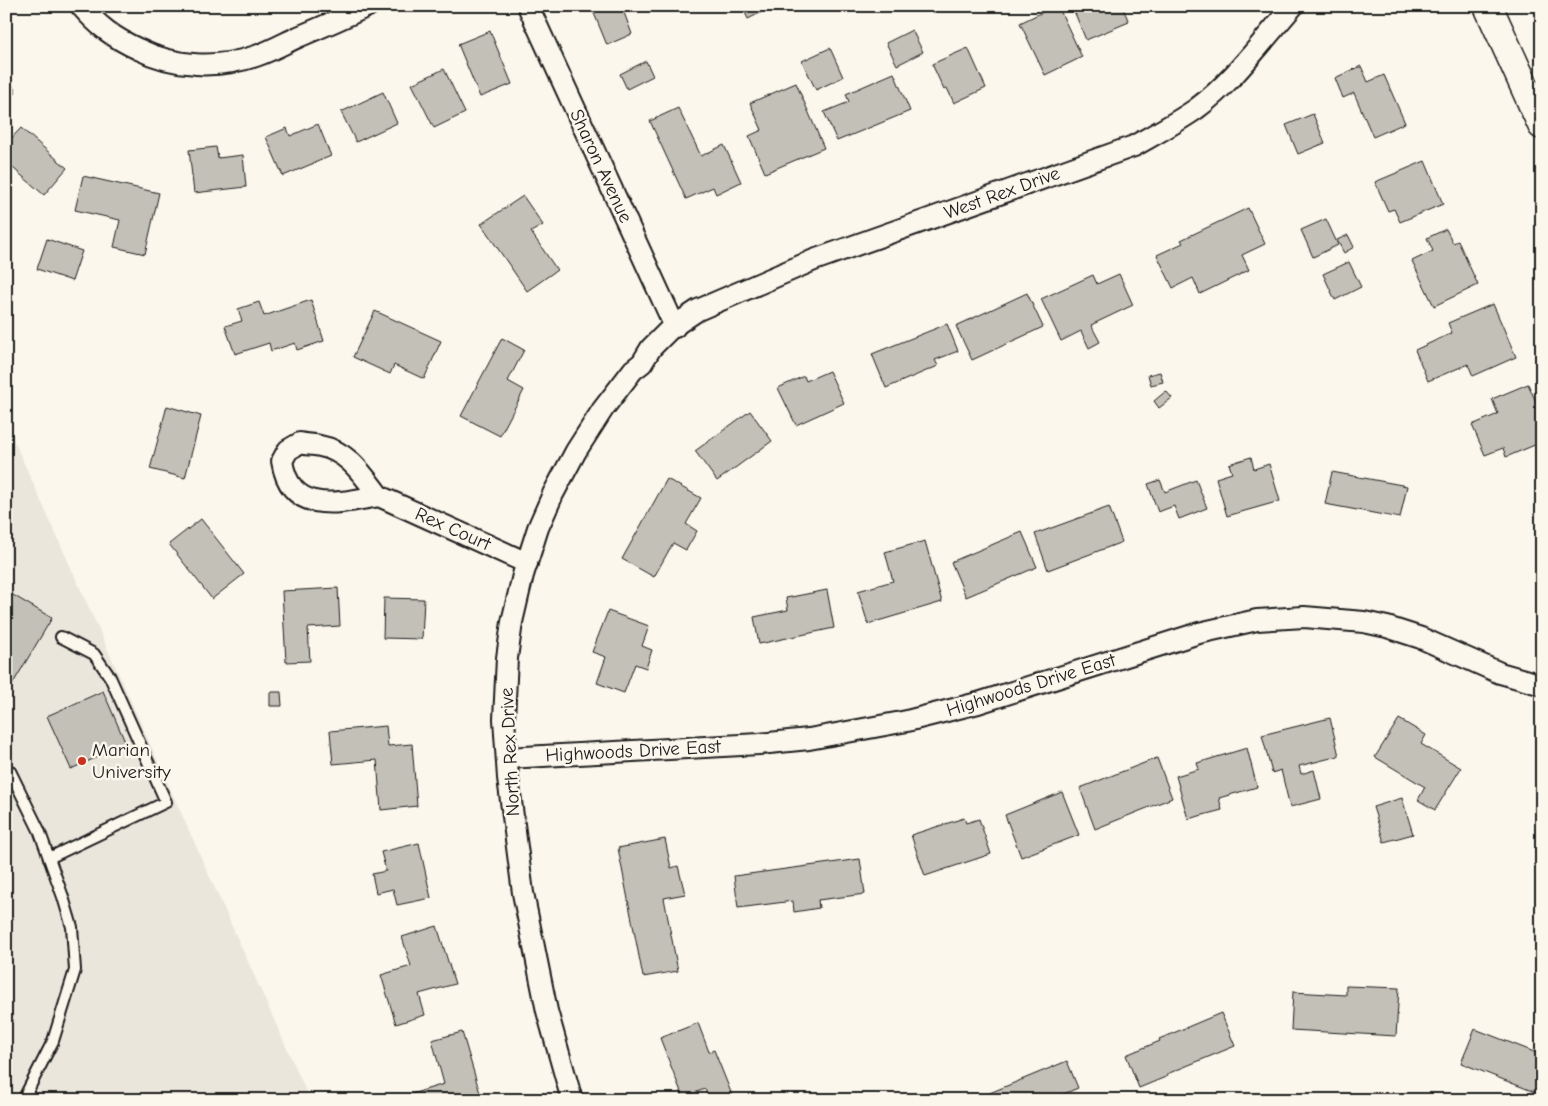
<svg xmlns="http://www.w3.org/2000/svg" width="1548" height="1106" font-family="'Comic Neue',sans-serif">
<rect width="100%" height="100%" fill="#fbf7ec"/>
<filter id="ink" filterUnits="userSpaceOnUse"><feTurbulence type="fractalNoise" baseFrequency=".02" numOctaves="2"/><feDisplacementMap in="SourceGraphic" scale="10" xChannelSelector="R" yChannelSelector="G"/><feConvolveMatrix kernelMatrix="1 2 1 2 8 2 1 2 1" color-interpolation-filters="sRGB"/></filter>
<g filter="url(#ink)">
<path fill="#eae6dc" d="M6,423L310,1100H6Z"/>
<g fill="#c3c0b8" stroke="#1c1c1c">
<path d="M591,6H631L623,10L632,34L607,45Z"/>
<path d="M742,6H774L748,19Z"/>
<path d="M1055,6H1058L1082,57L1045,75L1020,23Z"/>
<path d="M1072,6H1122L1129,22L1086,40Z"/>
<path d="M912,30L923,52L897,65L886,43Z"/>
<path d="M490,31L512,84L480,97L458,44Z"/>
<path d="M830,48L843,77L816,90L802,61Z"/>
<path d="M968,48L986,88L954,103L947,88L944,90L932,64Z"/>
<path d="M646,61L653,76L627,89L620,74Z"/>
<path d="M1361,66L1368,82L1384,75L1405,123L1373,137L1354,93L1343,98L1335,78Z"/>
<path d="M444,69L465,113L434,128L412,84Z"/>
<path d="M6,70L16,93L6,98Z"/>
<path d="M894,73L910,111L837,141L824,112L849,102L846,94Z"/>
<path d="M796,83L824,148L765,173L749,136L762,130L750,103Z"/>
<path d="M383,92L397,123L356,142L341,112Z"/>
<path d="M678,108L701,156L724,145L741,182L716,194L713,187L686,199L650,121Z"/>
<path d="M1313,114L1325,143L1298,154L1286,125Z"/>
<path d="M318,124L331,156L283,176L266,137L287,128L290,136Z"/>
<path d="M21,128L67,168L44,195L6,162V144Z"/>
<path d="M216,147L218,158L243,155L246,187L194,193L189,150Z"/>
<path d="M1425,161L1443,204L1400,222L1394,209L1388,211L1375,182Z"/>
<path d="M83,176L159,193L145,254L114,247L120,220L75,210Z"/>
<path d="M523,196L543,225L531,232L557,270L527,291L481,224Z"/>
<path d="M1248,208L1265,244L1242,255L1249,270L1200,294L1193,278L1173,288L1157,255L1183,243L1181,240Z"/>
<path d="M1326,219L1338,245L1313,257L1301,230Z"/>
<path d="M1446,229L1453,243L1458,241L1478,285L1434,306L1412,261L1433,251L1427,238Z"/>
<path d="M1348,235L1354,247L1344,253L1337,240Z"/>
<path d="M47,239L82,251L72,281L37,269Z"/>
<path d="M1349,262L1361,287L1335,300L1323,274Z"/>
<path d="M1119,274L1133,305L1091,325L1100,342L1089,348L1081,331L1061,341L1041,299L1093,275L1097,284Z"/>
<path d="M1027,293L1043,327L972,360L956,326Z"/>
<path d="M311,300L324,341L297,350L295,343L271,351L269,343L235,354L225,326L242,321L238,309L259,302L264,316Z"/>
<path d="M1493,304L1516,357L1473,376L1468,364L1428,381L1415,350L1452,333L1448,323Z"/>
<path d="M375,311L441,341L424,379L394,365L390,374L353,357Z"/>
<path d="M947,324L958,351L935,360L938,366L886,388L872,354Z"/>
<path d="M502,338L524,350L508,381L524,390L500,436L461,416Z"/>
<path d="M829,371L844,403L796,425L778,388L804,376L806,381Z"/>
<path d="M1160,372L1163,382L1151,385L1148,375Z"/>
<path d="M1528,384L1542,415V442L1506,457L1503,448L1485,455L1472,425L1498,414L1492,399Z"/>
<path d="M1166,391L1172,398L1159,408L1154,401Z"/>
<path d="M167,406L201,416L185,478L150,469Z"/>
<path d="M750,411L772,441L717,481L695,451Z"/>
<path d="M1251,457L1254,469L1269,464L1280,501L1227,516L1216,478L1232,473L1229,464Z"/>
<path d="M1332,472L1407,486L1400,518L1325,504Z"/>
<path d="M667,479L701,498L686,524L697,531L686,550L673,543L654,577L622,559Z"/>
<path d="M1160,480L1165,492L1196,480L1207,508L1179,519L1174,506L1158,512L1148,484Z"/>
<path d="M1109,507L1122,542L1048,570L1035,534Z"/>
<path d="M201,519L244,574L212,599L169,544Z"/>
<path d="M1022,532L1037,567L966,597L951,562Z"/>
<path d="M925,541L942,602L868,624L858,591L893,581L885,552Z"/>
<path d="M338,588L340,626L308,628L310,661L286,662L282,591Z"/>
<path d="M827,590L834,628L759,644L754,617L788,610L786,598Z"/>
<path d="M6,591L52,618L6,695Z"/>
<path d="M384,598L424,599L422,639L383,638Z"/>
<path d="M608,611L649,626L642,646L652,650L646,668L635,664L624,693L597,683L606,657L592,652Z"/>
<path d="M103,691L126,744L71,769L47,716Z"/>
<path d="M270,692H281L282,706H270Z"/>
<path d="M1330,718L1339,756L1299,766L1301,774L1314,770L1321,799L1290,807L1281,770L1272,773L1262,735Z"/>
<path d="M1399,719L1426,735L1421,744L1461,768L1435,810L1418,800L1425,787L1375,757Z"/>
<path d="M386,726L388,746L412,744L417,806L381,810L377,760L333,764L330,731Z"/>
<path d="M1247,748L1257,787L1219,798L1222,810L1188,819L1176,776L1199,769L1197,763Z"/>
<path d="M1157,758L1172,798L1095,829L1080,788Z"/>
<path d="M1062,792L1079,835L1021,857L1005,815Z"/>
<path d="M1402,798L1413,834L1384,842L1373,807Z"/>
<path d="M964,818L966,823L979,819L991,854L925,876L911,835Z"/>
<path d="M665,839L671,868L678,866L685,894L664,898L678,971L643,977L618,848Z"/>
<path d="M419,843L431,898L397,905L393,889L376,893L372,874L386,871L381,852Z"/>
<path d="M860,859L865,894L818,900L819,908L794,912L793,901L738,908L734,876Z"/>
<path d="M437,926L455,984L419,994L425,1015L396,1024L381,975L411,966L402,937Z"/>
<path d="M1346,986L1399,988L1396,1036L1291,1030L1293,992L1346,995Z"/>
<path d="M1221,1013L1235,1046L1167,1074L1168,1076L1139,1088L1126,1055L1160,1041L1159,1039Z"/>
<path d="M698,1023L709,1052L714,1050L734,1100H709L705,1089L683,1097L660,1038Z"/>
<path d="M1475,1029L1542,1055V1095L1461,1063Z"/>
<path d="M462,1032L482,1100H406L405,1096L444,1084L432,1040Z"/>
<path d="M1067,1061L1078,1088L1049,1100H981L980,1097Z"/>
</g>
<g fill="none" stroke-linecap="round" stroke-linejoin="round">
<g stroke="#1c1c1c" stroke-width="14">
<g id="service">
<path d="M6,768L10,771L39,830L63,897L72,927L75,970L53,1041L23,1100"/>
<path d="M49,858L166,802L110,677L94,654L61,637"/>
</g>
</g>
<g stroke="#1c1c1c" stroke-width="24">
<g id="minor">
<path d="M81,6C98,26 114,38 138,49C174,67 218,69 256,56C271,51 285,43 298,37C322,27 345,17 368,6"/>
<path d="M528,6L675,327"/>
<path d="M300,443C306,445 313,444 320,446C348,451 363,475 379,496C338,503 291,516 282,461L288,450Z"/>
<path d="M379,496L527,563"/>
<path d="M507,758L759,744L809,739L907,721L978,703L1199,633L1257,620L1304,617L1364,622L1387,627L1421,638L1500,673L1542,685"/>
<path d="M572,1100L547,1011L523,893L508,778L504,719L507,658L512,622L523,575L538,528L553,494L576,451L603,409L633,370L642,363L651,348L671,328L698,310L814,260L1134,146C1155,134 1176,123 1196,109C1234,81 1262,41 1293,6"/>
</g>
</g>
<g stroke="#1c1c1c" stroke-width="31">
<path id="secondary" d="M1488,6L1542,125"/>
</g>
<use href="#service" stroke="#fbf7ec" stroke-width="10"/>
<use href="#minor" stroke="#fbf7ec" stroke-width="20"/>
<use href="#secondary" stroke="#fbf7ec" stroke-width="28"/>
</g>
</g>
<circle fill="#c8321e" stroke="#fbf7ec" stroke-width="2" cx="82" cy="761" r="5"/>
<g text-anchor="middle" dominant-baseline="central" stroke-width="5" stroke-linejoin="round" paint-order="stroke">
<g font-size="19" fill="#1c1c1c" stroke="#fbf7ec">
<text transform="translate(601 166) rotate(65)">Sharon Avenue</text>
<text transform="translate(1002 193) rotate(-20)">West Rex Drive</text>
<text transform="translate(453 529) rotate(24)">Rex Court</text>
<text transform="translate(1031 685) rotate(-17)">Highwoods Drive East</text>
<text transform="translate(633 751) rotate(-3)">Highwoods Drive East</text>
<text transform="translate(510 752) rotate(-93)">North Rex Drive</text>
</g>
<g font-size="19" fill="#1c1c1c" stroke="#fbf7ec" text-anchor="start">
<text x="92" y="750">Marian<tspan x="92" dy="22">University</tspan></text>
</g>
</g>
<rect width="1548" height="1106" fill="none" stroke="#fbf7ec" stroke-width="25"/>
<rect x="12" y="12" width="1523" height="1081" fill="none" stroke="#1c1c1c" stroke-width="2" filter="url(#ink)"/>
</svg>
